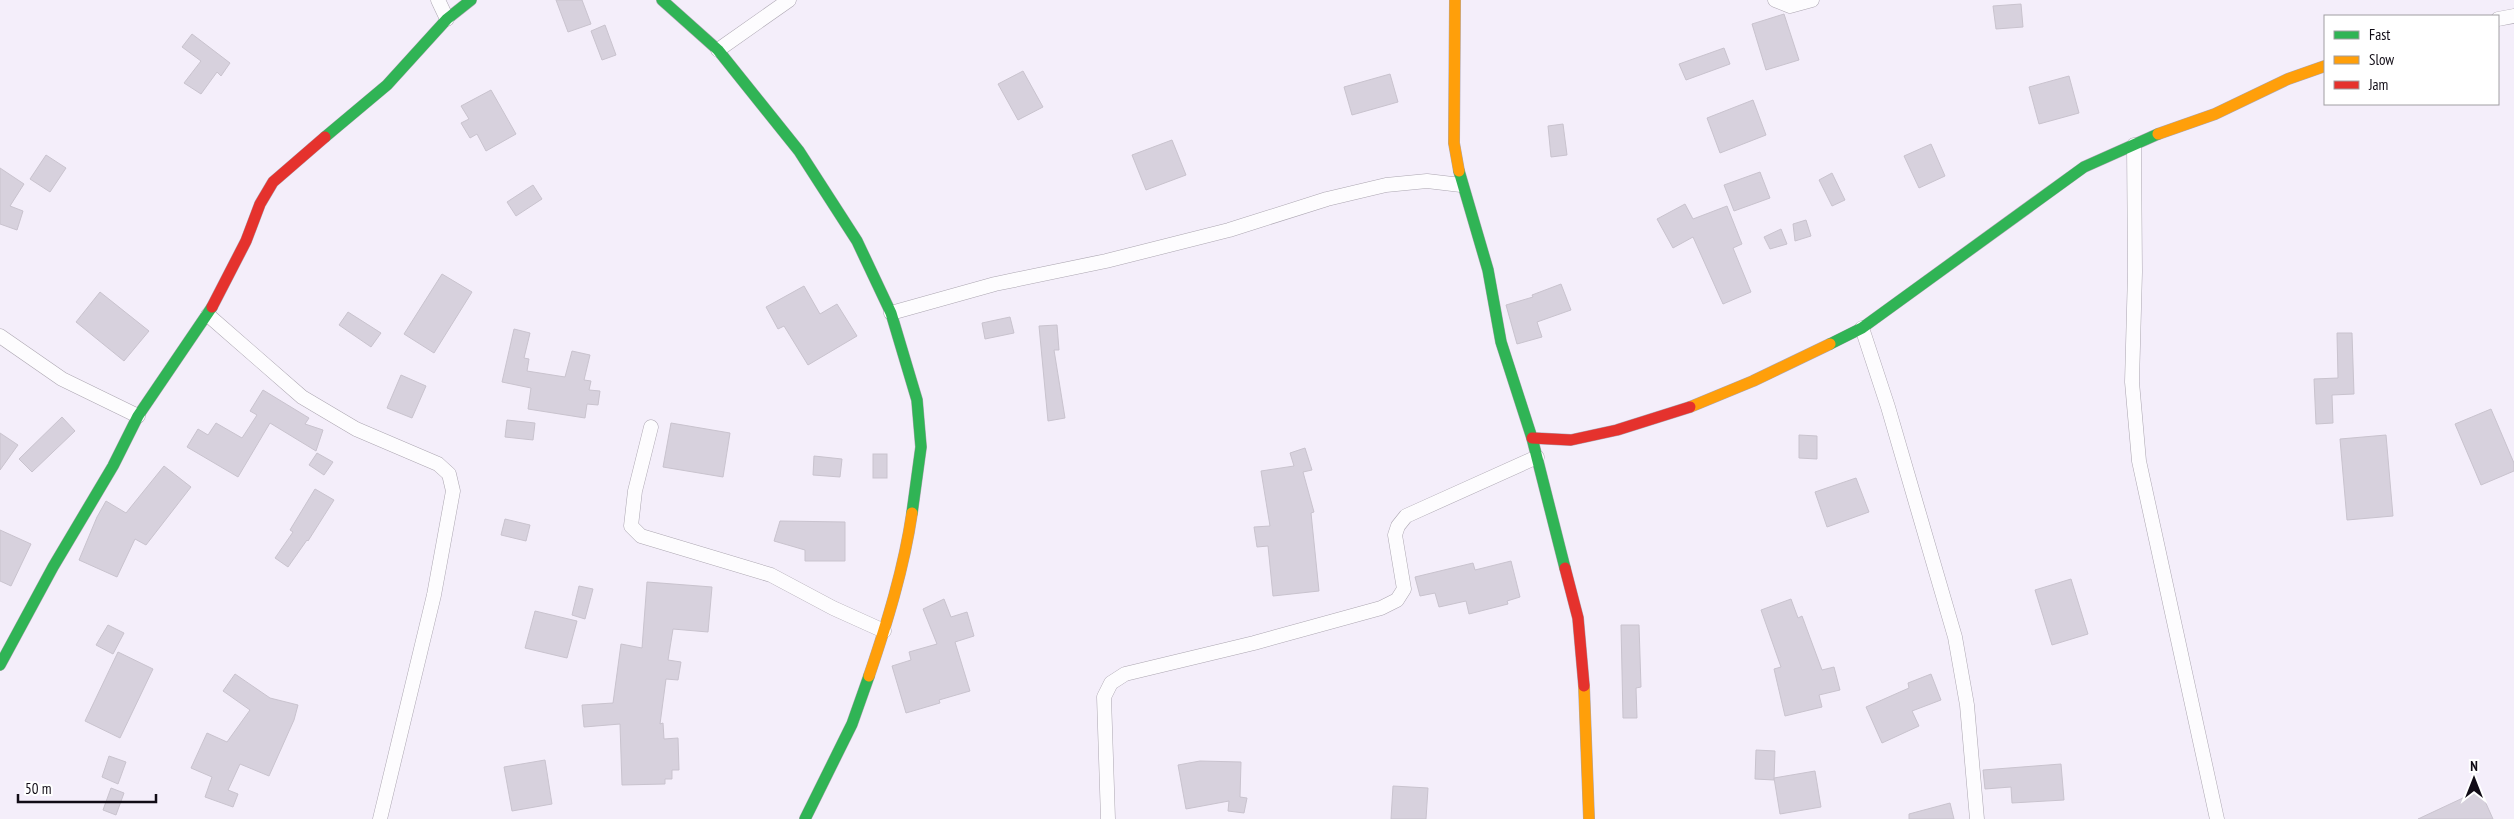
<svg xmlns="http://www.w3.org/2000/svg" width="2514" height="819" font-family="'PT Sans Narrow',sans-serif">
<rect width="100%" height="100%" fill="#f4eefa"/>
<g fill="#d7d1dd" stroke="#c9c3ce">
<path d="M556,0H582L591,24L568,32Z"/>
<path d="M2021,4L2023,27L1996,29L1993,6Z"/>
<path d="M1784,14L1799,60L1766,70L1752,24Z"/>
<path d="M605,25L616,55L602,60L591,31Z"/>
<path d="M192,34L230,63L221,76L217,72L201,94L184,83L201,61L182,47Z"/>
<path d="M1724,48L1730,64L1686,80L1679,64Z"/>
<path d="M1023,71L1043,107L1018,120L998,84Z"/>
<path d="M1390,74L1398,102L1352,115L1344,87Z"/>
<path d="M2069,76L2079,113L2039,124L2029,87Z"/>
<path d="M491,90L516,134L486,151L477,134L470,138L461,123L469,119L461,106Z"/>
<path d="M1753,100L1766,135L1720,153L1707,118Z"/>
<path d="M1563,124L1567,155L1551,157L1548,126Z"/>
<path d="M1172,140L1186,175L1146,190L1132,155Z"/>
<path d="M1931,144L1945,176L1919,188L1904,156Z"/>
<path d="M46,155L66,168L50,192L30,179Z"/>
<path d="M0,168L24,184L10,206L23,211L17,230L0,224Z"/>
<path d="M1760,172L1770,198L1734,211L1724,185Z"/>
<path d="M1832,173L1845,200L1832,206L1819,180Z"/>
<path d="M533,185L542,199L516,216L507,202Z"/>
<path d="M1685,204L1693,219L1727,206L1742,244L1733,248L1751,292L1723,304L1693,237L1673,248L1657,219Z"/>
<path d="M1806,220L1811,236L1795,241L1793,224Z"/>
<path d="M1781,229L1787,244L1770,249L1764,237Z"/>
<path d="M442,274L472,292L434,353L404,334Z"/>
<path d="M1561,284L1571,310L1537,322L1542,337L1517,344L1506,305L1533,297L1532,295Z"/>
<path d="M804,286L820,314L837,304L857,336L808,365L784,326L778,329L766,307Z"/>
<path d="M100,292L149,331L124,361L76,322Z"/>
<path d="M348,312L381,333L371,347L339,325Z"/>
<path d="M1010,317L1014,333L985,339L982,323Z"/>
<path d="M1057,325L1059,350H1054L1065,418L1048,421L1039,326Z"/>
<path d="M514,329L530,333L524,358L529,359L527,371L565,377L572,351L590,355L584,380L591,381L589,390L600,391L598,405L587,404L585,418L528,409L531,388L502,382Z"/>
<path d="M2337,333H2352L2354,394L2332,395L2333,423L2316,424L2314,379L2338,378Z"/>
<path d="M401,375L426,386L412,418L387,408Z"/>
<path d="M263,390L309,418L305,424L323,430L316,451L270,423L238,477L187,447L198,429L208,435L216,423L242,438L257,415L250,411Z"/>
<path d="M2491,409L2514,463V471L2481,485L2455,424Z"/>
<path d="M62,417L75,431L32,472L19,459Z"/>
<path d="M507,420L535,423L533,440L505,437Z"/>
<path d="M671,423L730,433L723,477L663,467Z"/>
<path d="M0,433L18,445L0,470Z"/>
<path d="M1799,435L1817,436V459L1799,458Z"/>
<path d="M2386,435L2393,516L2347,520L2340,439Z"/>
<path d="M1305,448L1312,470L1303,472L1314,512L1311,513L1319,591L1273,596L1268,546L1257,547L1254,527L1270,526L1261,471L1294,466L1290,453Z"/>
<path d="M317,453L333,462L324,475L309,465Z"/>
<rect x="873" y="454" width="14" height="24"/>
<path d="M814,456L842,459L840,477L813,475Z"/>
<path d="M164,466L191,487L146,545L135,539L117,577L79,560L97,517L106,501L126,513Z"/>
<path d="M1856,478L1869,512L1827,527L1815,492Z"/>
<path d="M315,489L334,500L308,541L307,540L288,567L275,558L293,532L290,530Z"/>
<path d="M505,519L530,525L526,541L501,535Z"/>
<path d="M780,521L845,522V561H805V550L774,541Z"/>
<path d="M0,530L31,544L11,586L0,581Z"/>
<path d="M1511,561L1520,597L1507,601L1508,604L1469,614L1466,601L1439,607L1435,593L1420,596L1415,577L1473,563L1475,570Z"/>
<path d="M2071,579L2088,634L2052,645L2035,590Z"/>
<path d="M647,582L712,587L708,632L673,629L668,660L681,662L678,680L666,679L660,724L663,723L664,739L678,738L679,770H672V779H665V784L622,785L620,724L584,727L582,705L613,703L621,644L642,648Z"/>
<path d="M579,586L593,589L585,619L572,615Z"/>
<path d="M944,599L951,617L967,612L974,636L955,642L970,691L939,700L940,703L906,713L892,666L911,660L909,652L937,644L923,609Z"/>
<path d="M1791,599L1798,618L1802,616L1822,670L1834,667L1840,690L1819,695L1822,707L1785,716L1774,669L1781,667L1761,610Z"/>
<path d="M535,611L577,621L567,658L525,648Z"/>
<path d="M108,625L124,633L113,654L96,645Z"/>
<path d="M1621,625H1639L1641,687L1636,688L1637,718H1623Z"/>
<path d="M118,652L153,669L120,738L85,721Z"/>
<path d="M235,674L270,698L298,705L294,720L269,776L240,764L228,790L238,794L233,807L205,797L212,777L191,768L207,733L227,742L250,710L223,691Z"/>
<path d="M1931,674L1941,700L1912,711L1919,726L1882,743L1866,707L1909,688L1908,683Z"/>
<path d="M1756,750L1775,751L1774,780L1755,779Z"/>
<path d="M109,756L126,762L118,784L102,777Z"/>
<path d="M545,760L552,804L512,811L504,767Z"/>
<path d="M1200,761L1241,762L1240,797L1247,798L1244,813L1228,811L1229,801L1186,809L1178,765Z"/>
<path d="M2061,764L2064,800L2012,803L2011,787L1985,789L1983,770Z"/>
<path d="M1815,771L1821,807L1780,814L1774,778Z"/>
<path d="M1393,786L1428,788L1426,819H1391Z"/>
<path d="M111,788L124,793L116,815L103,810Z"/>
<path d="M2480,790L2493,819H2418Z"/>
<path d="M1950,803L1954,819H1909V814Z"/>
</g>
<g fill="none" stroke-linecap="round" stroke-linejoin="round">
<g stroke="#aca6b1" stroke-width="15">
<g id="street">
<path d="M438,0L447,19"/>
<path d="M1775,0L1790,6L1812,0"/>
<path d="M2498,19L2514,16"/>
<path d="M718,50L789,0"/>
<path d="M2134,145L2135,272L2132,382L2139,461L2217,819"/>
<path d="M891,313L995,284L1106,261L1229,230L1327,199L1386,185L1427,181L1461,185"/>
<path d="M208,315L302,397L356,429L438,464L449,474L453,491L434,595L380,819"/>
<path d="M1862,328L1888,407L1955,637L1967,705L1977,819"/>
<path d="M0,336L62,379L138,416"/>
<path d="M651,427L635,491L631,526L641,536L771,575L833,608L884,631"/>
<path d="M1108,819L1104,697L1111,683L1125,674L1254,643L1381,608L1397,600L1404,589L1395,535L1398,526L1406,516L1537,457"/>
</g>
</g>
<g stroke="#aca6b1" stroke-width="12">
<g id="fast">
<path d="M662,0L718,50L799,151L857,241L891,313L917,400L921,447L912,513"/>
<path d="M325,137L387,85L447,19L471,0"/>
<path d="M1459,171L1488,270L1501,342L1532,438L1565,568"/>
<path d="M1830,344L1862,328L2084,167L2158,134"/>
<path d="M0,665L53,567L113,466L138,416L212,307"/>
<path d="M805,819L852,724L869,676"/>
</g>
</g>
<g stroke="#aca6b1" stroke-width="12">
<g id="slow">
<path d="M1455,0L1454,143L1459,171"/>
<path d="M2158,134L2215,114L2288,79L2325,66"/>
<path d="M1690,407L1753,381L1830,344"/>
<path d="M869,676C887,623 904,568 912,513"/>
<path d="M1584,686L1589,819"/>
</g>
</g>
<g stroke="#aca6b1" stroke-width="12">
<g id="jam">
<path d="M212,307L246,241L260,204L273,182L325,137"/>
<path d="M1532,438L1571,440L1617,430L1690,407"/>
<path d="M1565,568L1578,618L1584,686"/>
</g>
</g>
<use href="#street" stroke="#fdfcfe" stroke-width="14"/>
<use href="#fast" stroke="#30b455" stroke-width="11"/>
<use href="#slow" stroke="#ff9f0a" stroke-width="11"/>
<use href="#jam" stroke="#e5322d" stroke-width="11"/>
</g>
<rect x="2324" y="15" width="175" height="90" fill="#ffffff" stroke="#a09ea2"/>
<rect x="2334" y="31" width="25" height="8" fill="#30b455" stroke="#a09ea2"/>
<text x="2369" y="40" font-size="15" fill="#110c16">Fast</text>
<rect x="2334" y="56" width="25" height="8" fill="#ff9f0a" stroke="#a09ea2"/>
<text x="2369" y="65" font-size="15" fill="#110c16">Slow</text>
<rect x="2334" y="81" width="25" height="8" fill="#e5322d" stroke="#a09ea2"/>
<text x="2369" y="90" font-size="15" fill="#110c16">Jam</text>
<g transform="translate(2474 779)" stroke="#ffffff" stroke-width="4" paint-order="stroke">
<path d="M0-4L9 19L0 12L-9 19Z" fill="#110c16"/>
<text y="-8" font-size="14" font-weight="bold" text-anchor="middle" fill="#110c16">N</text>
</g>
<path d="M18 794v8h138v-8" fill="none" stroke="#110c16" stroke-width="2.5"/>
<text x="25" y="794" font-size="15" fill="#110c16" stroke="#ffffff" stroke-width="4" paint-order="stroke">50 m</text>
</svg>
